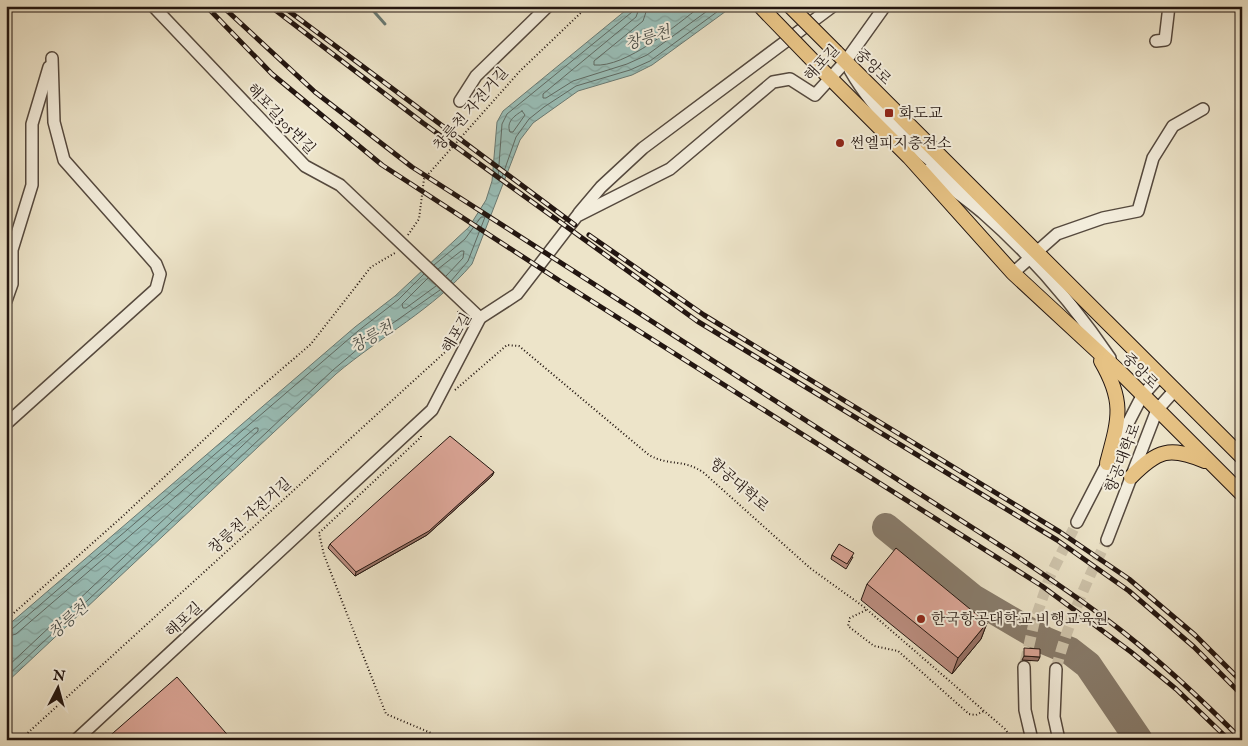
<svg xmlns="http://www.w3.org/2000/svg" width="1248" height="746" font-family="'IM FELL English','Noto Serif KR',serif">
<defs>
<pattern id="water-waves" width="16" height="10" patternUnits="userSpaceOnUse" patternTransform="scale(1.25)"><rect width="16" height="10" fill="#99beb7"/><path d="M0 5q4-4 8 0t8 0" fill="none" stroke="#84a29c"/></pattern>
</defs>
<rect width="100%" height="100%" fill="#ede4c9"/>
<filter id="stains"><feTurbulence type="fractalNoise" baseFrequency=".004" numOctaves="4"/><feColorMatrix values="0 0 0 0 .2 0 0 0 0 .09 0 0 0 0 .02 0 0 0 .5 -.17"/></filter>
<radialGradient id="worn" r=".72"><stop offset=".6" stop-color="#630" stop-opacity="0"/><stop offset="1" stop-color="#630" stop-opacity=".3"/></radialGradient>
<path fill="url(#water-waves)" stroke="#697a74" d="M631,6H733L652,65L632,75L578,91L533,123L520,140L472,264C434,309 381,336 336,374L6,683V627L355,327L395,296L469,227L486,200L492,181L497,122L503,111Z"/>
<g fill="none" stroke-linecap="round" stroke-linejoin="round">
<g stroke="#5e6a64" stroke-width="1">
<path d="M634,6L632,12L507,114L502,124L498,178L502,177L516,137L529,119L544,107L576,86L630,70L650,61L725,6"/>
<path d="M640,6L636,17L543,94V98H546L573,81L627,64L647,55L714,6"/>
<path d="M648,6L643,21L594,61V65C626,68 676,25 701,6"/>
<path d="M522,111L525,115L513,132H510C506,122 514,116 522,111Z"/>
<path d="M434,265L465,239L481,217H485L468,261L451,281"/>
<path d="M438,269L461,251H464L463,258L446,276"/>
<path d="M428,278L402,304L403,308H406L436,286"/>
<path d="M6,631L12,629L358,331L398,300L424,274"/>
<path d="M6,637L16,634L255,428H258V431L6,668"/>
<path d="M6,677L333,370L366,342L440,290"/>
</g>
<path stroke="#697a74" stroke-width="3" d="M369,6L385,24"/>
<path stroke="#887c6c" stroke-width="28" d="M886,527L973,598L1046,641L1070,651L1088,665L1139,740"/>
<g stroke="#cfc5ad" stroke-width="11" stroke-dasharray="11 5.5" stroke-linecap="butt">
<path d="M1025,663L1034,623L1050,576L1077,522"/>
<path d="M1056,669C1068,623 1086,582 1107,540"/>
</g>
<g stroke="#55493e" stroke-width="14">
<g id="minor">
<path d="M153,6L305,166L340,185L480,318"/>
<path d="M1156,41L1165,40L1169,6"/>
<path d="M850,70C878,119 925,158 969,192"/>
<path d="M460,101L476,76L548,6"/>
<path d="M927,170C945,184 964,197 982,212C1030,254 1074,305 1110,358"/>
<path d="M579,213L601,187L643,148L833,6"/>
<path d="M1013,273L1057,234L1103,218L1138,211L1153,158L1173,126L1203,109"/>
<path d="M6,301L12,284V250L32,185V124L49,67"/>
<path d="M6,424L156,289L160,274L156,264L64,160L54,122L52,58"/>
<path d="M1077,522L1142,396L1159,377"/>
<path d="M1107,540L1157,410L1174,391"/>
<path d="M1024,667L1025,710L1032,740"/>
<path d="M1056,669L1054,717L1059,740"/>
<path d="M76,740L432,410L480,318L517,294L577,216L670,169L773,82L790,79L815,95L845,62L885,6"/>
</g>
</g>
<g stroke="#221510" stroke-width="16">
<g id="major">
<path d="M836,52L1242,457"/>
<path d="M820,68L909,157L1013,273L1121,373L1242,494"/>
<path d="M1101,361C1125,402 1119,419 1107,463"/>
<path d="M1131,477C1158,450 1169,446 1205,461"/>
</g>
</g>
<g stroke="#221510" stroke-width="2" stroke-dasharray="1 2.5" stroke-linecap="butt">
<path d="M408,235L419,219L424,179L520,71L588,6"/>
<path d="M458,311L461,331"/>
<path d="M455,390L507,345L519,346L649,455C671,467 683,458 704,473L810,568L864,607L1005,729L1013,740"/>
<path d="M421,436V437L319,533L324,555L386,714L431,733L437,740"/>
<path d="M866,610L850,618L848,626L874,646L898,651L969,714L976,715L984,711"/>
<path d="M6,620L123,516L248,398L311,344L371,267L395,253"/>
<path d="M20,740L454,344"/>
</g>
<use href="#minor" stroke="#f3eddc" stroke-width="11"/>
<use href="#major" stroke="#e6c284" stroke-width="14"/>
<g stroke="#221510" stroke-width="5">
<g id="rail">
<path d="M206,6L272,74L382,165L560,281L1042,586L1131,652L1176,689L1229,740"/>
<path d="M222,6L315,92L412,167L1018,557C1053,581 1089,605 1123,632C1165,665 1204,702 1242,740"/>
<path d="M270,6L423,123L697,321L1057,540L1129,591L1194,647L1242,695"/>
<path d="M282,6L575,225"/>
<path d="M589,235L704,315L1060,532L1129,579L1195,635L1242,682"/>
</g>
</g>
<use href="#rail" stroke="#f3eddc" stroke-width="3" stroke-dasharray="9" stroke-linecap="butt"/>
<g stroke="#221510" stroke-width="16" stroke-linecap="butt">
<g id="major-bridge">
<path d="M760,6L820,68"/>
<path d="M790,6L836,52"/>
</g>
</g>
<use href="#major-bridge" stroke="#e6c284" stroke-width="14"/>
</g>
<g fill="#bd8f83" stroke="#221510">
<path d="M494,472L492,476L427,535L355,576L328,548L330,544Z"/>
<path d="M832,555L853,557L846,569L831,559Z"/>
<path d="M867,584L987,623L981,639L952,674L861,600Z"/>
</g>
<g fill="#9a746a" stroke="#221510">
<path d="M494,472L492,476L427,535L355,576L356,572Z"/>
<path d="M987,623L981,639L952,674L958,658Z"/>
<path d="M1024,656L1040,657L1038,661L1022,660Z"/>
</g>
<g fill="#dca698" stroke="#221510">
<path d="M450,436L494,472L429,531L356,572L330,544Z"/>
<path d="M839,544L854,553L847,564L832,555Z"/>
<path d="M896,548L987,623L958,658L867,584Z"/>
<path d="M1024,648L1040,649V657L1024,656Z"/>
<path d="M177,677L232,740H105Z"/>
</g>
<g fill="#8f2418" stroke="#f3eddc" stroke-width="2">
<rect x="884" y="108" width="10" height="10" rx="2.5"/>
<circle cx="840" cy="143" r="5"/>
<circle cx="921" cy="619" r="5"/>
</g>
<g text-anchor="middle" dominant-baseline="central" stroke-width="4" stroke-linejoin="round" paint-order="stroke">
<g font-size="15" fill="#221510" stroke="#f3eddc">
<text transform="translate(822 63) rotate(-47)">해포길</text>
<text transform="translate(873 67) rotate(45)">중앙로</text>
<text transform="translate(471 109) rotate(-49)">창릉천 자전거길</text>
<text transform="translate(281 119) rotate(46)">해포길305번길</text>
<text transform="translate(457 333) rotate(-60)">해포길</text>
<text transform="translate(1140 371) rotate(45)">중앙로</text>
<text transform="translate(1123 458) rotate(-69)">항공대학로</text>
<text transform="translate(739 485) rotate(41)">항공대학로</text>
<text transform="translate(250 516) rotate(-42)">창릉천 자전거길</text>
<text transform="translate(184 620) rotate(-43)">해포길</text>
</g>
<g font-size="15" fill="#221510" stroke="#f3eddc" text-anchor="start">
<text x="899" y="113">화도교</text>
<text x="850" y="143">썬엘피지충전소</text>
<text x="931" y="619">한국항공대학교 비행교육원</text>
</g>
<g font-size="16" font-style="italic" fill="#4c504a" stroke="#f3eddc">
<text transform="translate(648 39) rotate(-17)">창릉천</text>
<text transform="translate(372 338) rotate(-29)">창릉천</text>
<text transform="translate(69 621) rotate(-42)">창릉천</text>
</g>
</g>
<rect width="1248" height="746" fill="none" stroke="#ede4c9" stroke-width="25"/>
<rect x="8" y="8" width="1233" height="731" fill="none" stroke="#221510" stroke-width="2.5"/>
<rect x="12" y="12" width="1223" height="721" fill="none" stroke="#221510"/>
<g transform="translate(58 688) rotate(6)" stroke="#f3eddc" stroke-width="4" paint-order="stroke">
<path d="M0-4L9 19L0 12L-9 19Z" fill="#221510"/>
<text y="-8" font-size="14" font-weight="bold" text-anchor="middle" fill="#221510">N</text>
</g>
<rect width="100%" height="100%" filter="url(#stains)"/>
<rect width="100%" height="100%" fill="url(#worn)"/>
</svg>
